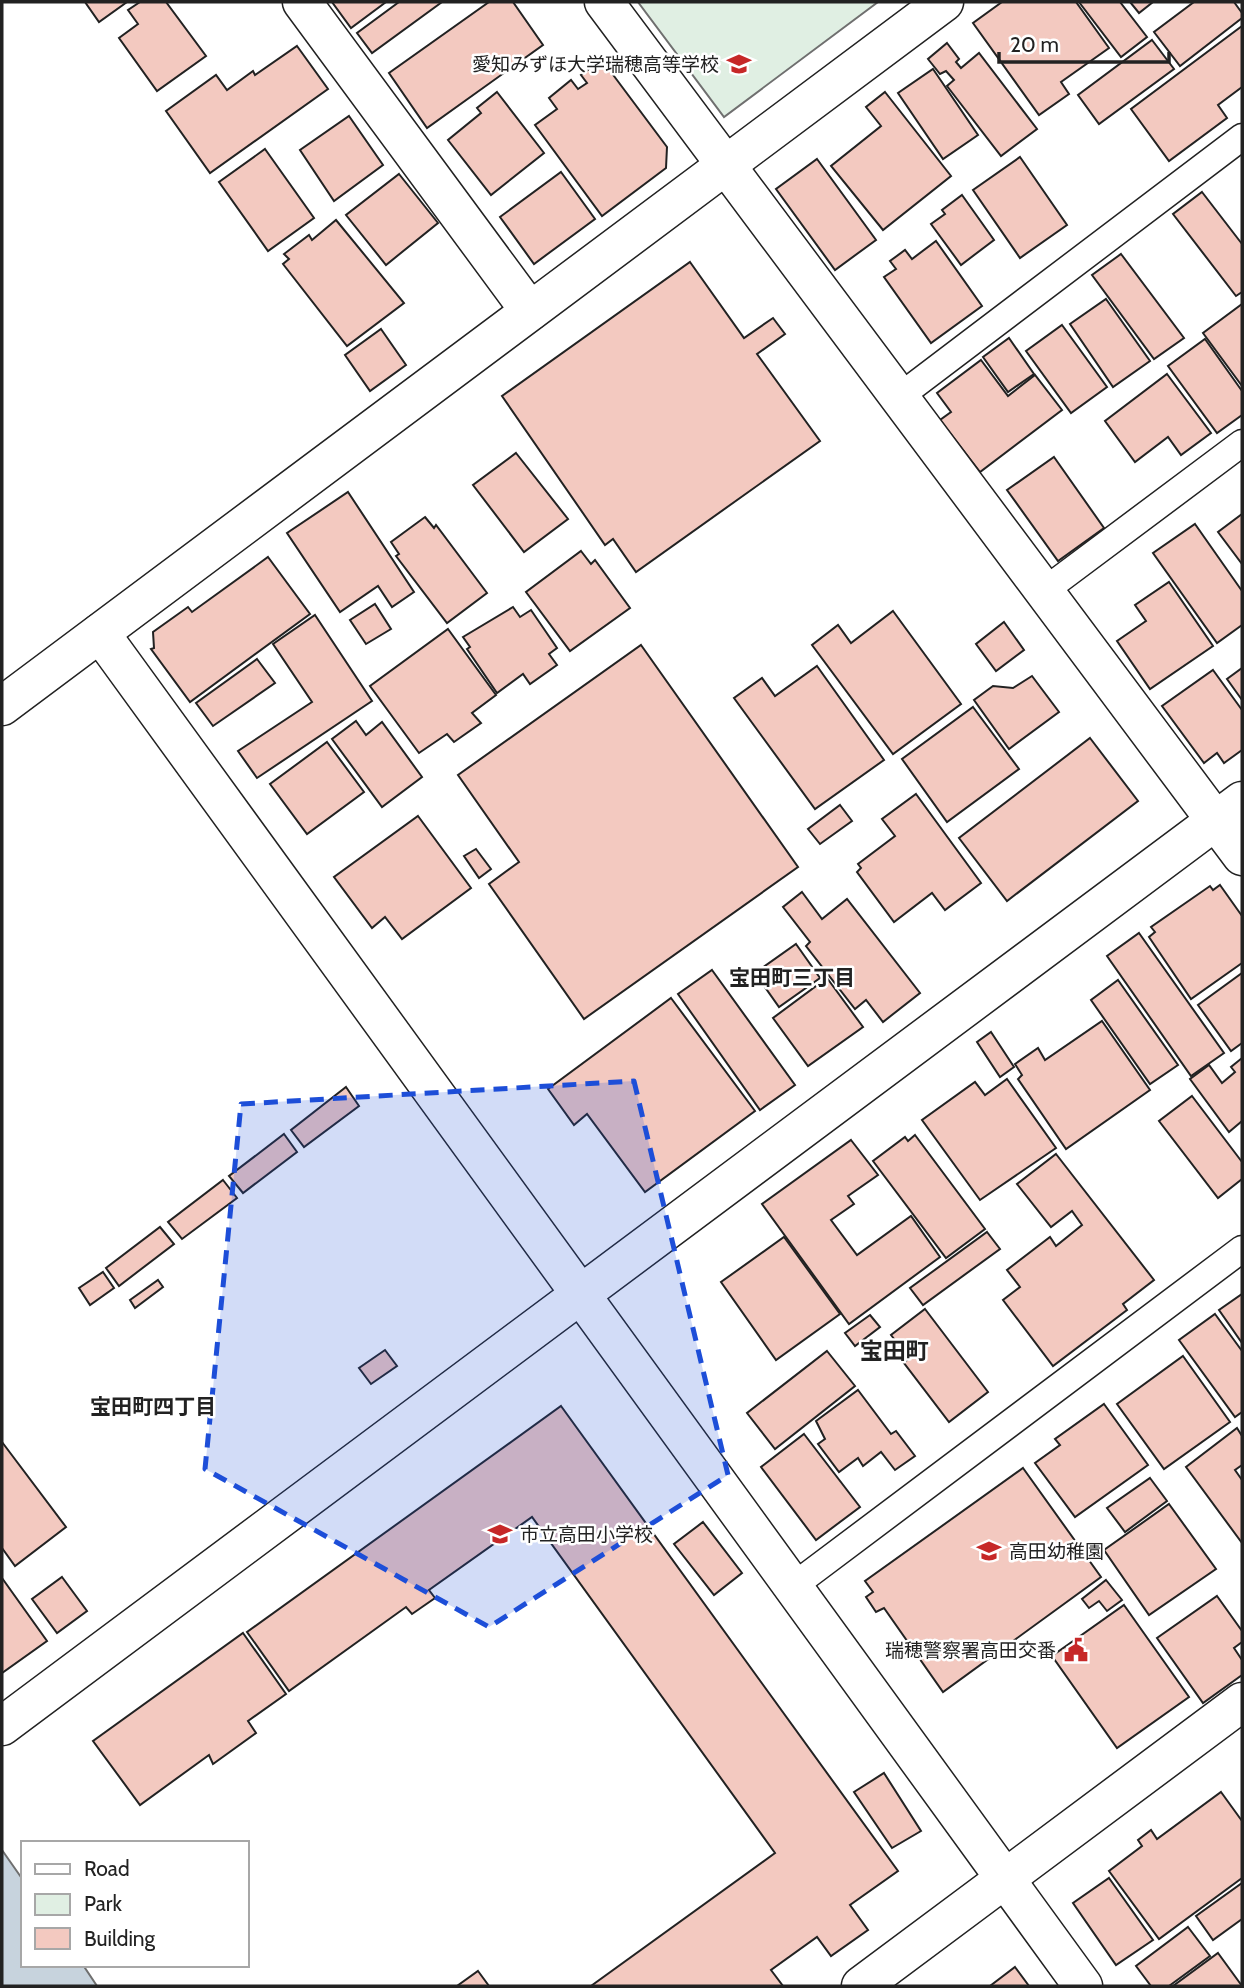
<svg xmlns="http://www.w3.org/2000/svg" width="1244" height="1988" font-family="Cabin,'Noto Sans JP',sans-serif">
<rect width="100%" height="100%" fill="#fff"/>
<path fill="#e0efe3" stroke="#6f6f6f" stroke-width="2" d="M638,2H878L724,117Z"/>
<path fill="#c7d3dd" stroke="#6f6f6f" stroke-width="2" d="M2,1850L23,1880V1965H83L97,1986H2Z"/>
<g fill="#f3c9c0" stroke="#222" stroke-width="2">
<path d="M85,2H127L99,22Z"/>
<path d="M140,2H166L206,56L157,91L119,38L138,24L128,10Z"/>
<path d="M332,2H386L351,28Z"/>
<path d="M399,2H442L372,53L357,33Z"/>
<path d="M489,2H513L543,45L427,128L389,73Z"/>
<path d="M1002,2H1076L1109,48L1061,82L1069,94L1039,115L973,23Z"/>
<path d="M1079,2H1120L1147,37L1121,57Z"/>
<path d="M1130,2H1153L1139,13Z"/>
<path d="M1194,2H1234L1242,13V18L1180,66L1154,32Z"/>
<path d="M1242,26V87L1218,105L1227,118L1169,161L1131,109Z"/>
<path d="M1152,40L1174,69L1099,124L1078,95Z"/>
<path d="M947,43L959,59L956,62L961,68L979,53L1037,129L1001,156L947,86L954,80L946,71L940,74L928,59Z"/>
<path d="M297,46L328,89L210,173L166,111L216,75L227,90L253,71L255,75Z"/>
<path d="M602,60L667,147L666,168L602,216L535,125L557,109L549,98L571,80L578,89L587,83L581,75Z"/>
<path d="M933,69L978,135L943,159L898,93Z"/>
<path d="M497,92L544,153L491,195L448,140L481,113L477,108Z"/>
<path d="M885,92L951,176L883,230L831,166L881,126L866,107Z"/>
<path d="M349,116L383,165L334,201L300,150Z"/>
<path d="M265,149L314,218L268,251L219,182Z"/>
<path d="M1020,157L1067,225L1020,258L973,190Z"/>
<path d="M817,159L876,240L835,270L776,189Z"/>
<path d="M561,172L595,219L534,264L500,217Z"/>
<path d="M399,174L438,223L386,265L346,215Z"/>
<path d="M1202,192L1242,244V292L1236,296L1173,214Z"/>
<path d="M962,195L994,240L961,265L931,224L945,214L942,210Z"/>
<path d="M336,220L404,303L347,346L283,264L289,259L284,254L309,235L312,240Z"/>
<path d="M936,241L982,306L931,343L884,277L896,269L890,261L905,250L912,259Z"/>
<path d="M1121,254L1184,338L1154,359L1092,275Z"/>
<path d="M690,262L744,338L773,318L785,334L757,354L820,441L636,572L613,539L605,545L502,396Z"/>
<path d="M1106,299L1150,361L1113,387L1070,324Z"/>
<path d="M1242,304V386L1203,333Z"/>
<path d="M1062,325L1107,387L1071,413L1026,351Z"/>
<path d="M381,329L406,365L370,391L345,355Z"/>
<path d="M1009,338L1034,374L1008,392L983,357Z"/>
<path d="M1205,339L1242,391V415L1217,433L1168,366Z"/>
<path d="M981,360L1008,396L1035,375L1062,410L980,472L940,420L951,412L937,393Z"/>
<path d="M1167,374L1211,433L1181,455L1168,437L1135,462L1105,421Z"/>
<path d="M516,453L568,519L524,552L473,485Z"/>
<path d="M1054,457L1104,528L1058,561L1007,490Z"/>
<path d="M348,492L414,592L392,607L378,586L340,612L287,533Z"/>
<path d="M1242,514V564L1218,532Z"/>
<path d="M425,517L434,528L436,525L487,593L447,623L396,556L399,554L391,542Z"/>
<path d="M1195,524L1242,591V625L1217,643L1153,553Z"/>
<path d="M581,551L591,564L595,560L630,608L570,651L526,592Z"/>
<path d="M268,557L310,614L190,702L151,649L154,648L153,632L188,607L192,612Z"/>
<path d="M1169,582L1213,646L1150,689L1117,641L1146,621L1135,605Z"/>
<path d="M375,604L391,629L366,644L350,620Z"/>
<path d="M513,607L520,617L531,610L557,648L549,654L557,665L530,684L523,674L497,693L467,649L470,647L463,637Z"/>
<path d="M893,611L961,704L893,754L812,645L838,625L851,643Z"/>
<path d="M315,615L372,701L257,778L238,751L312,702L273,644Z"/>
<path d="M1004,622L1024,650L996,671L976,644Z"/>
<path d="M448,629L496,695L472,713L481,723L454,742L447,734L419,753L370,686Z"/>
<path d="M641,645L798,867L584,1019L489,884L519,862L458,775Z"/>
<path d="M257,659L275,683L213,726L196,703Z"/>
<path d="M817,666L884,760L815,809L734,698L762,678L775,696Z"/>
<path d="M1242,668V700L1227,679Z"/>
<path d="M1213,670L1242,710V750L1224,763L1217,753L1204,763L1162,706Z"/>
<path d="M1032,676L1059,712L1009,749L974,700L993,686L1013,688Z"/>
<path d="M973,707L1019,769L947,822L902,759Z"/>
<path d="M356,721L366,735L382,722L422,777L382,807L332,739Z"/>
<path d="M1090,738L1138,801L1007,901L959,838Z"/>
<path d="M327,742L364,792L307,834L270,784Z"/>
<path d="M916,794L981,883L945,910L932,893L894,922L857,872L861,868L858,864L895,836L882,819Z"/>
<path d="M840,805L852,821L820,844L808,829Z"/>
<path d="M418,816L471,888L402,939L385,917L372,928L334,877Z"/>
<path d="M476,849L491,869L479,878L464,856Z"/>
<path d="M1220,885L1242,916V963L1191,999L1149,937L1155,932L1151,927L1210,886L1213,890Z"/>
<path d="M802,892L822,919L847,899L920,993L883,1022L866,1000L855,1009L806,946L810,942L783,907Z"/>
<path d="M1139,933L1224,1053L1191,1076L1107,956Z"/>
<path d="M796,944L820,978L779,1007L755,973Z"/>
<path d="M712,970L795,1085L760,1110L678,994Z"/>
<path d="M1242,973V1043L1231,1051L1198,1005Z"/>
<path d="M827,978L863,1027L808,1066L773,1018Z"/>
<path d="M1118,980L1178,1065L1150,1084L1091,1000Z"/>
<path d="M671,998L755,1111L645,1192L587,1114L574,1125L548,1089Z"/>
<path d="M1102,1021L1150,1090L1066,1149L1018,1079L1022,1075L1015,1064L1038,1048L1045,1060Z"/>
<path d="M991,1032L1014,1067L1000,1077L977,1042Z"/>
<path d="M1242,1058V1121L1229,1132L1190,1079L1209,1065L1222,1083L1235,1072L1231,1067Z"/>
<path d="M1007,1079L1056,1148L980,1200L922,1120L975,1082L985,1095Z"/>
<path d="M346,1087L359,1106L304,1147L291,1130Z"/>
<path d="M1192,1096L1242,1162V1179L1218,1198L1159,1121Z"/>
<path d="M284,1134L297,1152L243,1193L229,1176Z"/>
<path d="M915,1135L985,1229L946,1258L873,1161L905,1137L908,1141Z"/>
<path d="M851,1140L878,1175L848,1196L854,1204L831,1220L857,1255L911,1216L940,1257L849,1324L762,1204Z"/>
<path d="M1056,1154L1154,1280L1123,1304L1127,1310L1053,1366L1003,1300L1020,1287L1007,1270L1050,1237L1056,1246L1082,1225L1072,1211L1051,1227L1017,1184Z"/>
<path d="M223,1180L237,1198L182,1239L168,1222Z"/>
<path d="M160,1227L174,1244L119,1286L106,1268Z"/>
<path d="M987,1232L1000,1249L923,1305L910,1288Z"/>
<path d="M784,1237L840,1314L776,1360L721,1282Z"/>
<path d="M103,1272L114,1288L90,1305L79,1288Z"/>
<path d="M158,1280L163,1287L135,1308L130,1300Z"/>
<path d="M1242,1294V1343L1219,1310Z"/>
<path d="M925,1309L988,1392L949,1422L904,1363L909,1358L891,1335Z"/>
<path d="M1215,1314L1242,1351V1412L1235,1417L1179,1340Z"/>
<path d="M870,1315L880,1327L855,1346L845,1333Z"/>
<path d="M385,1350L397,1366L371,1384L359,1368Z"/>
<path d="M827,1351L855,1386L775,1449L747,1413Z"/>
<path d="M1183,1356L1230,1422L1164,1469L1117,1404Z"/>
<path d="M858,1390L891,1434L896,1431L915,1456L895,1470L881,1452L863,1466L858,1458L839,1472L818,1444L825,1439L816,1421Z"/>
<path d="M1104,1404L1148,1465L1075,1517L1035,1463L1060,1445L1055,1439Z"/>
<path d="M561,1406L898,1871L850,1905L868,1930L831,1956L817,1937L771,1970L783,1986H591L775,1853L532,1517L429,1590L435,1598L412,1614L406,1607L289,1691L247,1632Z"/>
<path d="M1237,1428L1242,1436V1465L1235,1470L1242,1480V1543L1186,1467Z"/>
<path d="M804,1434L860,1507L816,1540L761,1467Z"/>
<path d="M2,1442L66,1527L15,1566L2,1548Z"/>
<path d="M1023,1468L1101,1577L943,1692L884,1608L876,1612L866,1597L873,1592L865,1581Z"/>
<path d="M1150,1478L1167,1501L1125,1532L1107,1508Z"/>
<path d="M1169,1504L1216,1569L1149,1615L1104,1550Z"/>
<path d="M703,1522L742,1573L714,1595L674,1544Z"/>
<path d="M62,1577L87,1611L57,1633L32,1599Z"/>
<path d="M2,1578L47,1641L2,1673Z"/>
<path d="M1106,1580L1122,1600L1107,1611L1099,1601L1089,1608L1082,1599Z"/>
<path d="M1217,1596L1242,1631V1642L1234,1648L1242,1660V1675L1203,1703L1157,1638Z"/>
<path d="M1124,1605L1189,1697L1117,1748L1052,1656Z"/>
<path d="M243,1633L286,1694L248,1721L256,1733L213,1764L209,1755L140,1805L93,1741Z"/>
<path d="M884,1773L921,1831L892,1848L854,1792Z"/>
<path d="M1221,1792L1242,1821V1878L1159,1939L1109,1871L1142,1846L1138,1840L1151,1830L1157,1839Z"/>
<path d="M1109,1878L1153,1940L1116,1965L1073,1903Z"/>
<path d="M1242,1883V1919L1213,1940L1196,1916Z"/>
<path d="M1188,1927L1210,1956L1169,1986H1151L1136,1966Z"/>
<path d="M1218,1953L1242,1986H1173Z"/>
<path d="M1015,1967L1029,1986H990Z"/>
<path d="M478,1971L489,1986H457Z"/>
</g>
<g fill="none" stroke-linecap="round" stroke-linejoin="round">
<g stroke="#222" stroke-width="29">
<g id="lane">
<path d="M899,397L1242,137"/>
<path d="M1044,591L1242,443"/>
<path d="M792,1587L1242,1249"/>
</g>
</g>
<g stroke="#222" stroke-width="41">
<g id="street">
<path d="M302,2L530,311"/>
<path d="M604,2L1242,856"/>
<path d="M100,633L1083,1986"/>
<path d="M2,706L944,2"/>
<path d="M2,1726L1242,801"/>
<path d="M861,1986L1242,1702"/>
</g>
</g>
<use href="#lane" stroke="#fff" stroke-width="26"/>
<use href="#street" stroke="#fff" stroke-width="38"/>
</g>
<path fill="#1d4ed8" fill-opacity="0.2" stroke="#1d4ed8" stroke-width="5" stroke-dasharray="14 9" stroke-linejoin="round" d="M634,1081L728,1475L489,1627L205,1469L241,1104Z"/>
<defs>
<g id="school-bare" transform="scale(1.89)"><path d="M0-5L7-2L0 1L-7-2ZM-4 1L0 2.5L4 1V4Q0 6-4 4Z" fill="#c62828" stroke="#fff" stroke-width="2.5" paint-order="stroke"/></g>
<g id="civic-bare" transform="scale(1.89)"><path d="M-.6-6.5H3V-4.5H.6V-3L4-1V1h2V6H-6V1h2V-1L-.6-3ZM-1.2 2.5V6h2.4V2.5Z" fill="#c62828" stroke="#fff" stroke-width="2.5" paint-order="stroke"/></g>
</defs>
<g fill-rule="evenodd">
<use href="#school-bare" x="739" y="64"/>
<use href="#school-bare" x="500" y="1534"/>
<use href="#school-bare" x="989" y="1551"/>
<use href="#civic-bare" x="1076" y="1650"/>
</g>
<g text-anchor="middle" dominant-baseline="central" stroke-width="5" stroke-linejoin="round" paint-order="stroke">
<g font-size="19" fill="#222" stroke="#fff" text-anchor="end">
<text x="719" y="64">愛知みずほ大学瑞穂高等学校</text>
<text x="520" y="1534" text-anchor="start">市立高田小学校</text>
<text x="1009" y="1551" text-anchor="start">高田幼稚園</text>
<text x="1056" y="1650">瑞穂警察署高田交番</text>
</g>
<g font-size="21" font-weight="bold" fill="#222" stroke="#fff">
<text x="792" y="977">宝田町三丁目</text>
<text x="153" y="1406">宝田町四丁目</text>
</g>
<g font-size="23" font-weight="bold" fill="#222" stroke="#fff">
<text x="894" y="1351">宝田町</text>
</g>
</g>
<rect width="1244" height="1988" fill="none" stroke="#222222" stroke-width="7"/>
<rect x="21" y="1841" width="228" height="126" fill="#ffffff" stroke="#a7a7a7" stroke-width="2"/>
<rect x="35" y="1864" width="35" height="10" fill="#ffffff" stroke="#a7a7a7" stroke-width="2"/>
<text x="84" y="1876" font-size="21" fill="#222222">Road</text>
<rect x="35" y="1894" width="35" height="21" fill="#e0efe3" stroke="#a7a7a7" stroke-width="2"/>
<text x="84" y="1911" font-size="21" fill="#222222">Park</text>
<rect x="35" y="1928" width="35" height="21" fill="#f3c9c0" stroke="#a7a7a7" stroke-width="2"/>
<text x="84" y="1946" font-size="21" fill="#222222">Building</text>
<path d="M999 52v10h170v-10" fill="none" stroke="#222222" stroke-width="3.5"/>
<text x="1010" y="52" font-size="21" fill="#222222" stroke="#ffffff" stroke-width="5" paint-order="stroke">20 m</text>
</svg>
